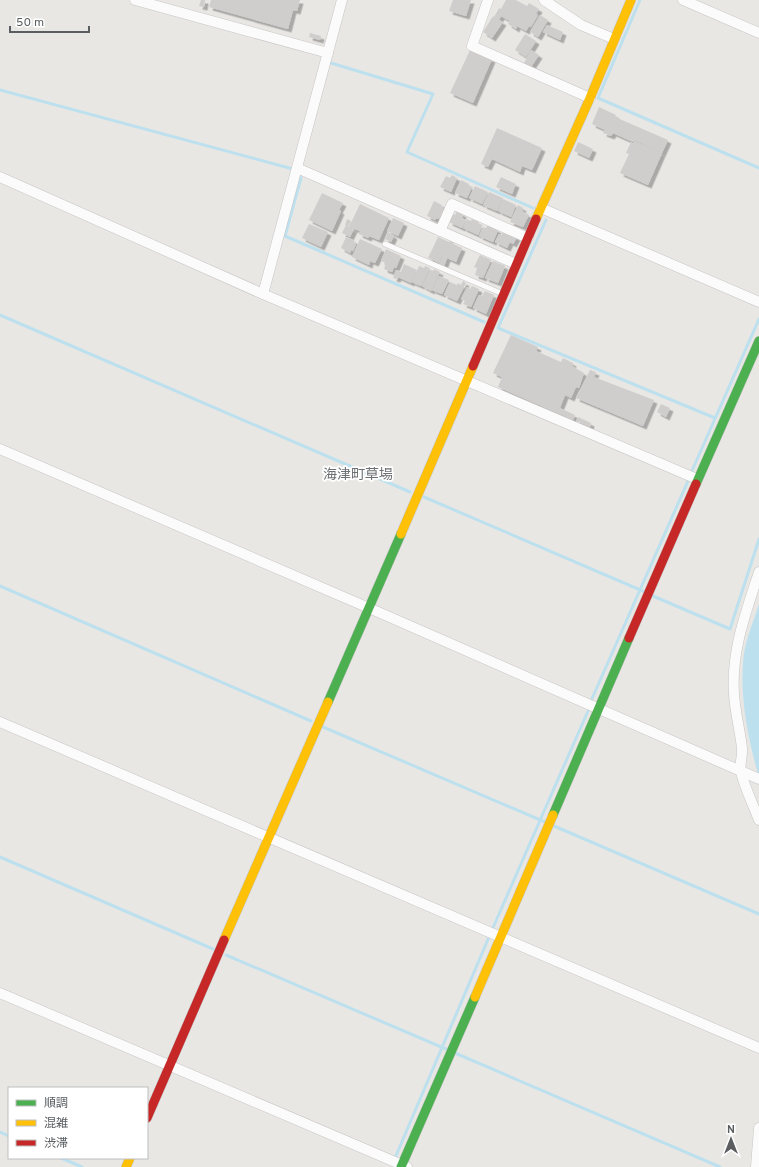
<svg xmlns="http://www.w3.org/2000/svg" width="759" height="1167" font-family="Overpass,'Noto Sans JP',sans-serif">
<defs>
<filter id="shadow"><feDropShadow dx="3.5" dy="3.5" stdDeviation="0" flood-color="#0004"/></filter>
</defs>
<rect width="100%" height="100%" fill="#e9e7e4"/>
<path fill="#bde0ee" d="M759,604V778C749,742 740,701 743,663C744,643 753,623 759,604Z"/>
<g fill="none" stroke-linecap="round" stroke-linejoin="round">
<g stroke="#bde0ee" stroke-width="3">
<path d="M640,0L598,98L759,168"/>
<path d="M331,63L433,94L407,152L533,208"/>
<path d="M0,90L293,169"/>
<path d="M299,175L301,178L285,236L484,322"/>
<path d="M546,220L498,328L715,418"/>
<path d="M0,315L410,492"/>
<path d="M691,473L759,319"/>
<path d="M424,497L645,592"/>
<path d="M0,586L311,721"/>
<path d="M653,596L730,629L759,539"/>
<path d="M591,701L688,481"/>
<path d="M323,727L545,822"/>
<path d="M554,826L759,914"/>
<path d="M0,857L213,949"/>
<path d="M492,930L588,711"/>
<path d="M226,955L446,1049"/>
<path d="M455,1053L720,1167"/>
<path d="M0,1132L9,1136"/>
<path d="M61,1158L82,1167"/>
<path d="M395,1158L489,937"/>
</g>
</g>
<g fill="#d0cecd" filter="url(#shadow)">
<path d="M201,0H205L204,7L199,6Z"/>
<path d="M211,0H300L297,11L293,10L288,29L209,7Z"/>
<path d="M453,0H471L466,16L449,11Z"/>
<path d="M506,0H516L527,6L529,3L539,9L536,14L538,15L531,27L529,26L526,31L517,26L516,29L508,24L510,21L501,16L499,20L503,22L492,38L483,32L493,16L494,17L499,8L501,9Z"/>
<path d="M540,15L548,20L538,37L530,32Z"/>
<path d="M547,25L563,32L560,40L543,32Z"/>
<path d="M310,33L321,36L320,40L309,37Z"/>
<path d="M525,34L536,41L526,57L515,50Z"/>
<path d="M470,50L492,59L473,103L450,93Z"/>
<path d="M531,50L539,55L531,67L524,63Z"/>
<path d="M599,107L616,115L615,117L668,140L662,153L634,140L633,142L613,133L611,136L603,133L605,130L592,124Z"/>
<path d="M497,128L542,148L532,170L522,166L520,172L492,159L488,167L481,164Z"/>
<path d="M634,141L662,153L648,185L620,173L629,154L626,153L631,142L633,144Z"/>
<path d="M578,142L593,149L589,158L574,151Z"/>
<path d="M452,175L457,178L451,192L440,187L446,176L450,178Z"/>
<path d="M501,177L516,184L512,194L496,187Z"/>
<path d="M461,180L469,184L468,186L472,187L467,198L455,193Z"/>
<path d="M475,186L488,192L482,204L469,198Z"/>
<path d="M489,192L503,198L497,211L483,205Z"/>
<path d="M322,193L343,203L339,210L341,211L332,231L309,220Z"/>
<path d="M503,199L516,205L511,217L498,211Z"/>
<path d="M434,201L442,205L441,207L444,209L439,219L436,218L435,220L427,216Z"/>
<path d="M360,204L389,218L379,240L369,236L368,238L359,234L360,231L349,227Z"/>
<path d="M518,205L523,208L522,211L529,215L523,227L510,222Z"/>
<path d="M457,211L463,214L462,218L466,220L462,228L449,222L453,214L455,215Z"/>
<path d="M393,218L404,223L398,236L387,231Z"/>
<path d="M347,219L351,221L348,227L354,229L350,237L342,233L346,225H345Z"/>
<path d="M467,219L471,221L472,219L479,222L477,224L482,226L478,235L463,228Z"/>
<path d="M309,224L328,232L321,247L302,238Z"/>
<path d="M488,225L498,230L493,242L479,236L483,227L486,228Z"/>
<path d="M503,231L517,237L513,244L510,242L507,248L495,242L499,234L502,235Z"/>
<path d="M388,232L394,236L391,242L385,239Z"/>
<path d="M346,237L355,241L354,243L356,244L353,251L351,250L350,253L341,248Z"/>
<path d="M438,237L449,242L450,241L454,243L453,244L462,248L456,262L447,258L444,266L439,264L443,255H442L439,263L428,258Z"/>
<path d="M360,239L382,249L375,263L370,261L369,265L352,257Z"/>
<path d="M386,249L401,256L396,268L394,267L392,272L384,269L386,263L381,261Z"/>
<path d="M480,255L491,260L483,278L475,275L477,268L474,267Z"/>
<path d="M493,261L505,266L498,283L485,278Z"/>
<path d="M404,264L417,270L411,283L398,277L397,279L393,278L396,270L401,272Z"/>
<path d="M419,266L424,268L425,266L430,268L421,286L412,282Z"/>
<path d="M434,269L440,272L431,291L422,286L430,270L433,271Z"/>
<path d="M439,276L449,280L442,294L432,290Z"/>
<path d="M463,281L466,283L457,301L444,295L450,282L457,285L458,283L461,285Z"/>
<path d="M472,286L479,289L471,307L463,304L465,301L461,299L467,287L470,289Z"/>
<path d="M485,291L494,295L486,314L473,308L479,295L482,296Z"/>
<path d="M511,335L538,347L536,351L561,362L563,358L573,363L572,366L584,373L579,388L576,387L571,398L565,395L560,408L575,415L573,420L498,387L502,377L493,373Z"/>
<path d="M590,370L596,372L594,377L654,400L643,426L576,398Z"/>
<path d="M661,404L670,408L666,417L657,412Z"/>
<path d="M578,417L591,423L590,427L576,421Z"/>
</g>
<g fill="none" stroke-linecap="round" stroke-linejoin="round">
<g stroke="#c6c5c4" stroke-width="6">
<path id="lane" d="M385,244L503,294"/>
</g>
<g stroke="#c6c5c4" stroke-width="11">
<g id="street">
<path d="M135,0L328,53"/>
<path d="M488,0L472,46L590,98"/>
<path d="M544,0L581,25L614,39"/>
<path d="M683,0L759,33"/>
<path d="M297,168L516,264"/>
<path d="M0,177L263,294L697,479"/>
<path d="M541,208L759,302"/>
<path d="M440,231L452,204L528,238"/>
<path d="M263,294L342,0"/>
<path d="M0,449L369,608L759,779"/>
<path d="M759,572C746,612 731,651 734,694C735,712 740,730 742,748C743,756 739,764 741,772C745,789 753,804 759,820"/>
<path d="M0,722L759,1048"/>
<path d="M0,993L407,1167"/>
<path d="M756,1167L759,1128"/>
</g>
</g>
<g stroke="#c3c4c4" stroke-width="10">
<g id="fast">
<path d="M696,484L759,341"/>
<path d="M328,702L401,534"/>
<path d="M553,815L629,638"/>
<path d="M401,1167L475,997"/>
</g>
</g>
<g stroke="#c3c4c4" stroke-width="10">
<g id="slow">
<path d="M536,219L590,98L631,0"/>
<path d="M401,534L473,366"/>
<path d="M224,940L328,702"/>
<path d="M475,997L553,815"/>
<path d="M126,1167L130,1158"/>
</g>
</g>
<g stroke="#c3c4c4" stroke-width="10">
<g id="jam">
<path d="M473,366L536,219"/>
<path d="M629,638L696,484"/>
<path d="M147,1118L224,940"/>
</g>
</g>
<use href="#lane" stroke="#fcfbfb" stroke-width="5"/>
<use href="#street" stroke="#fcfbfb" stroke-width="10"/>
<use href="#fast" stroke="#4caf50" stroke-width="9"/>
<use href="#slow" stroke="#ffc107" stroke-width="9"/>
<use href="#jam" stroke="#c62828" stroke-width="9"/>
</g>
<g text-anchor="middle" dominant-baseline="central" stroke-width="3.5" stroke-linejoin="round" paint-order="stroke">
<g font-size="14" fill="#6c7073" stroke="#fff">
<text x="358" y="475">海津町草場</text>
</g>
</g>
<rect x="8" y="1087" width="140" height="72" fill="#ffffff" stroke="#bdbfc0"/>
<rect x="16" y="1100" width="20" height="6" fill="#4caf50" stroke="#bdbfc0"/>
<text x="44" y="1107" font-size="12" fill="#5a5e61">順調</text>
<rect x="16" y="1120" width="20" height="6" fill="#ffc107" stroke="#bdbfc0"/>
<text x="44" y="1127" font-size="12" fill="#5a5e61">混雑</text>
<rect x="16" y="1140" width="20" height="6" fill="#c62828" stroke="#bdbfc0"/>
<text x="44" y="1147" font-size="12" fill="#5a5e61">渋滞</text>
<g transform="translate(731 1139)" stroke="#ffffff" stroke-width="3" paint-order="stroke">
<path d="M0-3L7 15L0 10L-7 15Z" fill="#5a5e61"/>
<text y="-6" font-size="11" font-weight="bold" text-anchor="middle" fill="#5a5e61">N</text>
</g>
<path d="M10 26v6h79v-6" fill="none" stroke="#5a5e61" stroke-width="2"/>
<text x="16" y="26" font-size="12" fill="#5a5e61" stroke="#ffffff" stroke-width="3" paint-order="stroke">50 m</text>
</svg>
